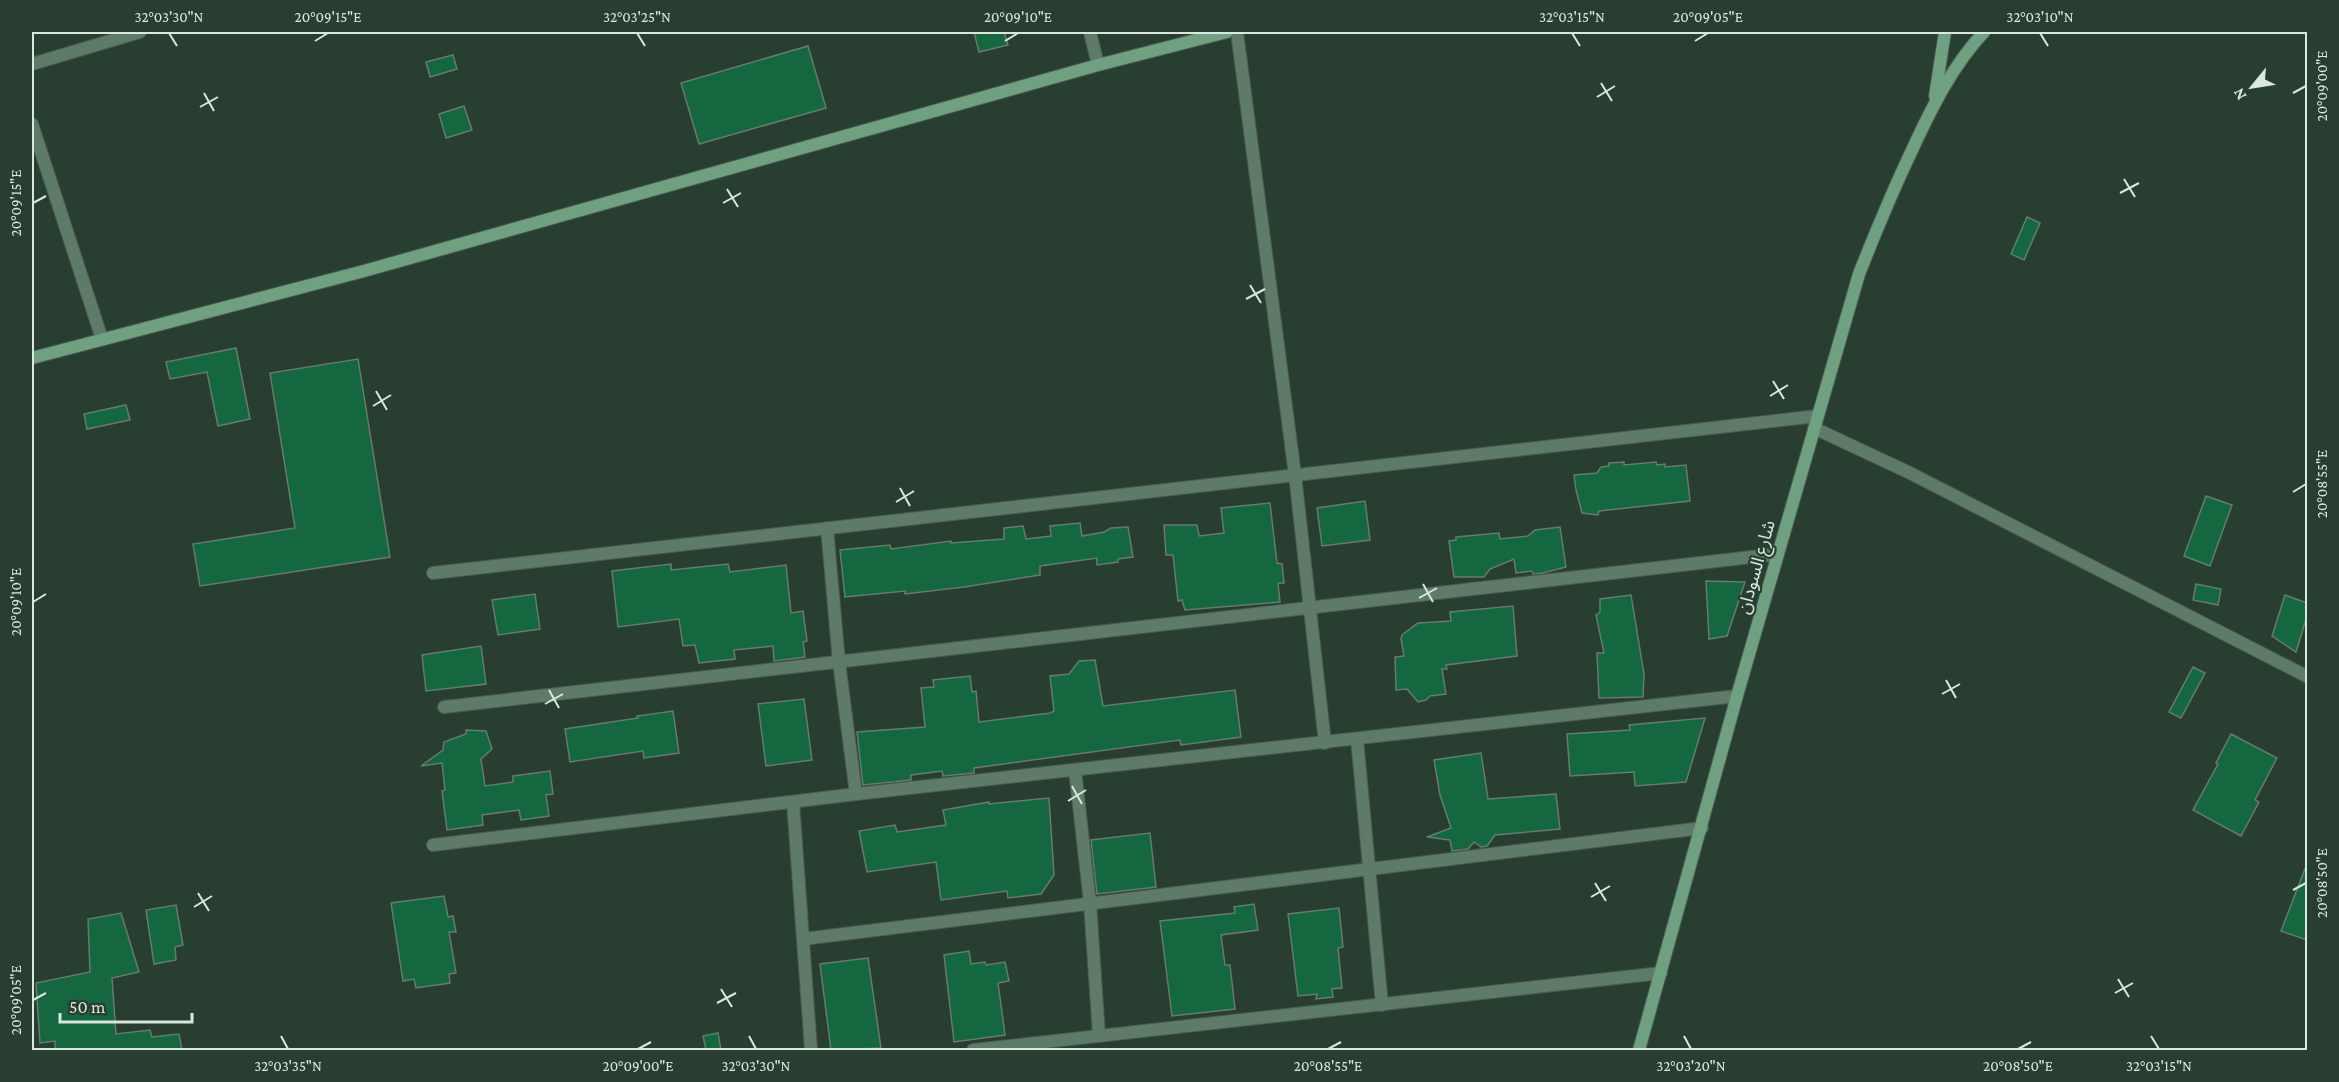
<svg xmlns="http://www.w3.org/2000/svg" width="2339" height="1082" font-family="'Crimson Pro','Noto Sans Arabic',serif">
<rect width="100%" height="100%" fill="#283e30"/>
<g fill="#156740" stroke="#657c6d" stroke-width="1.5">
<path d="M974,32H1004L1008,45L979,52Z"/>
<path d="M808,46L826,108L699,144L681,83Z"/>
<path d="M453,55L457,69L430,77L426,62Z"/>
<path d="M464,106L472,130L446,138L439,114Z"/>
<path d="M2027,217L2040,223L2024,260L2011,254Z"/>
<path d="M236,348L250,419L218,426L207,372L170,379L166,362Z"/>
<path d="M358,359L390,557L200,586L193,544L295,528L270,373Z"/>
<path d="M126,405L130,420L87,429L84,414Z"/>
<path d="M1624,462V465L1656,462L1657,465L1665,464V467L1686,465L1690,501L1599,511L1598,515L1582,513L1576,490L1574,475L1597,473L1601,467L1609,466V463Z"/>
<path d="M2206,496L2232,505L2210,566L2184,556Z"/>
<path d="M1365,501L1370,540L1322,546L1317,508Z"/>
<path d="M1270,503L1277,563L1282,564L1284,583H1278L1280,602L1185,610L1182,600L1178,601L1173,555H1166L1164,525H1197L1199,536L1224,533L1221,508Z"/>
<path d="M1080,523L1082,536L1104,532L1111,528L1128,527L1133,557L1118,559V562L1097,565V558L1040,566V575L964,587L905,594V591L845,597L840,550L890,545L891,549L951,541V543L1004,539V528L1023,526L1026,539L1051,536L1050,526Z"/>
<path d="M1560,527L1566,567L1543,573L1533,574L1532,571L1516,573L1514,559L1490,569L1484,577H1454L1449,541L1456,540V537L1499,533L1500,539L1528,536L1535,530Z"/>
<path d="M671,564V570L728,564L730,572L786,565L791,613L803,611L807,641L803,642L805,657L774,661L773,646L734,650L735,659L699,663L695,645L683,646L679,619L618,627L612,571Z"/>
<path d="M1706,581L1745,582L1727,636L1709,639Z"/>
<path d="M2196,584L2221,589L2218,605L2193,600Z"/>
<path d="M535,594L540,629L498,635L492,600Z"/>
<path d="M1631,595L1644,674L1643,697L1599,698L1597,653H1604L1596,615L1600,612V599Z"/>
<path d="M2285,595L2307,603V616L2296,652L2272,636Z"/>
<path d="M1513,606L1517,656L1446,665L1447,669H1442L1446,694L1430,696L1426,700L1418,702L1407,689L1396,690L1395,657L1404,656L1401,639L1402,635L1418,623L1451,621L1450,612Z"/>
<path d="M481,646L486,684L426,691L422,655Z"/>
<path d="M1095,660L1103,706L1235,690L1241,737L1181,745L1180,740L974,768V773L943,776L942,771L911,775V780L863,785L857,732L925,727L921,688L934,687L933,680L970,676L972,692L976,691L979,722L1050,713L1054,711L1050,676L1069,674L1079,661Z"/>
<path d="M2193,667L2205,673L2181,718L2169,712Z"/>
<path d="M804,699L812,760L766,766L758,704Z"/>
<path d="M673,711L679,753L644,758L643,751L570,762L565,729L638,718L637,716Z"/>
<path d="M1705,718L1686,782L1635,786L1634,772L1570,776L1567,734L1630,730L1629,725Z"/>
<path d="M466,730L486,731L492,749L481,759L485,786L513,782V776L550,771L553,794L546,795L549,816L521,820L519,810L482,815L483,825L447,830L442,791L445,790L442,763L421,766L443,750L444,742L466,734Z"/>
<path d="M2231,734L2277,758L2255,800L2259,802L2241,836L2193,810L2218,764L2216,763Z"/>
<path d="M1481,753L1488,799L1556,794L1560,829L1495,835L1487,846L1481,847L1474,842L1468,849L1452,851L1450,840L1427,837L1451,828L1440,795L1434,760Z"/>
<path d="M1049,798L1054,875L1041,894L1008,898L1007,891L941,900L936,862L867,872L859,831L895,825L897,832L946,825L943,810L989,802V804Z"/>
<path d="M1150,833L1156,887L1097,894L1091,840Z"/>
<path d="M2306,866H2307V940L2281,931Z"/>
<path d="M444,896L448,917L453,916L456,932H449L456,973L449,974L450,983L416,988L414,979L403,981L391,903Z"/>
<path d="M1254,904L1258,930L1221,935L1225,965H1230L1235,1009L1172,1016L1160,921L1235,913L1234,907Z"/>
<path d="M176,905L183,945L175,947L176,960L154,964L146,910Z"/>
<path d="M1339,908L1343,947L1338,948L1342,988L1332,989L1333,997L1316,999L1317,994L1298,996L1288,914Z"/>
<path d="M121,913L139,972L112,978L116,1034L150,1030L152,1037L179,1034L182,1050H55V1041L40,1043L36,983L90,972L88,919Z"/>
<path d="M969,951L971,964L985,962L986,965L1005,962L1009,981L998,983L1005,1035L954,1042L944,955Z"/>
<path d="M868,958L881,1048L831,1050L820,964Z"/>
<path d="M718,1033L721,1050H706L703,1036Z"/>
</g>
<g fill="none" stroke-linecap="round" stroke-linejoin="round">
<g stroke="#485c4f" stroke-width="14">
<g id="street">
<path d="M1090,32L1098,65"/>
<path d="M1237,32L1295,475L1325,743"/>
<path d="M32,64L140,32"/>
<path d="M32,124L102,339"/>
<path d="M1814,428L1910,473L2308,677"/>
<path d="M827,528L839,662L856,794"/>
<path d="M433,573L1817,416"/>
<path d="M444,707L1778,554"/>
<path d="M1357,739L1382,1005"/>
<path d="M1075,770L1090,903L1099,1036"/>
<path d="M793,802L811,1050"/>
<path d="M433,845L856,794L1737,696"/>
<path d="M803,939L1702,828"/>
<path d="M973,1050L1661,973"/>
</g>
</g>
<g stroke="#485c4f" stroke-width="14">
<g id="secondary">
<path d="M1935,96L1945,32"/>
<path d="M32,358L364,271L1098,65L1227,32"/>
<path d="M1639,1050L1737,696L1859,274C1876,231 1893,190 1913,148C1932,107 1953,65 1984,32"/>
</g>
</g>
<use href="#street" stroke="#5d7b68" stroke-width="12"/>
<use href="#secondary" stroke="#70a082" stroke-width="12"/>
</g>
<path fill="none" stroke="#dae7de" stroke-width="2" d="M169,33L177,46M637,33L645,46M1572,33L1580,46M2040,33L2048,46M315,41L328,33M1005,41L1018,33M1695,41L1708,33M1601,83L1612,101M204,93L214,111M2293,93L2306,86M1597,97L1615,86M200,107L218,97M2124,179L2135,197M727,189L738,207M2120,193L2139,183M33,203L46,196M723,203L741,193M1250,285L1261,303M1246,299L1265,289M1773,381L1784,399M376,391L387,410M1770,396L1788,385M373,406L391,395M900,488L910,506M2293,492L2306,484M896,502L914,491M1423,584L1433,602M1419,598L1437,588M33,602L46,594M1946,680L1956,698M549,690L559,708M1942,694L1960,684M545,704L563,694M1072,786L1082,804M1068,801L1086,790M1595,883L1606,901M2293,890L2306,883M198,893L209,911M1591,897L1610,886M194,907L212,896M2118,979L2129,997M721,989L732,1007M2115,993L2133,983M33,1000L46,993M717,1003L736,993M281,1036L288,1049M749,1036L756,1049M1684,1036L1691,1049M2151,1036L2159,1049M638,1049L651,1042M1328,1049L1341,1042M2018,1049L2031,1042"/>
<g text-anchor="middle" dominant-baseline="central" stroke-width="4.5" stroke-linejoin="round" paint-order="stroke">
<g font-size="18" fill="#dae7de" stroke="#283e30">
<text transform="translate(1756 567) rotate(-74)">شارع السودان</text>
</g>
</g>
<rect width="2339" height="1082" fill="none" stroke="#283e30" stroke-width="66"/>
<g transform="translate(2252 87) rotate(240)" stroke="#283e30" stroke-width="4.5" paint-order="stroke">
<path d="M0-4.5L10 22L0 15L-10 22Z" fill="#dae7de"/>
<text y="-9" font-size="16" font-weight="bold" text-anchor="middle" fill="#dae7de">N</text>
</g>
<path d="M60 1013v9h132v-9" fill="none" stroke="#dae7de" stroke-width="3"/>
<text x="69" y="1013" font-size="18" fill="#dae7de" stroke="#283e30" stroke-width="4.5" paint-order="stroke">50 m</text>
<rect x="33" y="33" width="2273" height="1016" fill="none" stroke="#dae7de" stroke-width="2"/>
<g font-size="15" text-anchor="middle" fill="#dae7de">
<text x="169" y="22">32°03'30"N</text>
<text x="328" y="22">20°09'15"E</text>
<text x="637" y="22">32°03'25"N</text>
<text x="1018" y="22">20°09'10"E</text>
<text x="1572" y="22">32°03'15"N</text>
<text x="1708" y="22">20°09'05"E</text>
<text x="2040" y="22">32°03'10"N</text>
<text transform="translate(2322 86) rotate(-90)" y="5">20°09'00"E</text>
<text transform="translate(16 203) rotate(-90)" y="5">20°09'15"E</text>
<text transform="translate(2322 484) rotate(-90)" y="5">20°08'55"E</text>
<text transform="translate(16 602) rotate(-90)" y="5">20°09'10"E</text>
<text transform="translate(2322 883) rotate(-90)" y="5">20°08'50"E</text>
<text transform="translate(16 1000) rotate(-90)" y="5">20°09'05"E</text>
<text x="288" y="1071">32°03'35"N</text>
<text x="638" y="1071">20°09'00"E</text>
<text x="756" y="1071">32°03'30"N</text>
<text x="1328" y="1071">20°08'55"E</text>
<text x="1691" y="1071">32°03'20"N</text>
<text x="2018" y="1071">20°08'50"E</text>
<text x="2159" y="1071">32°03'15"N</text>
</g>
</svg>
